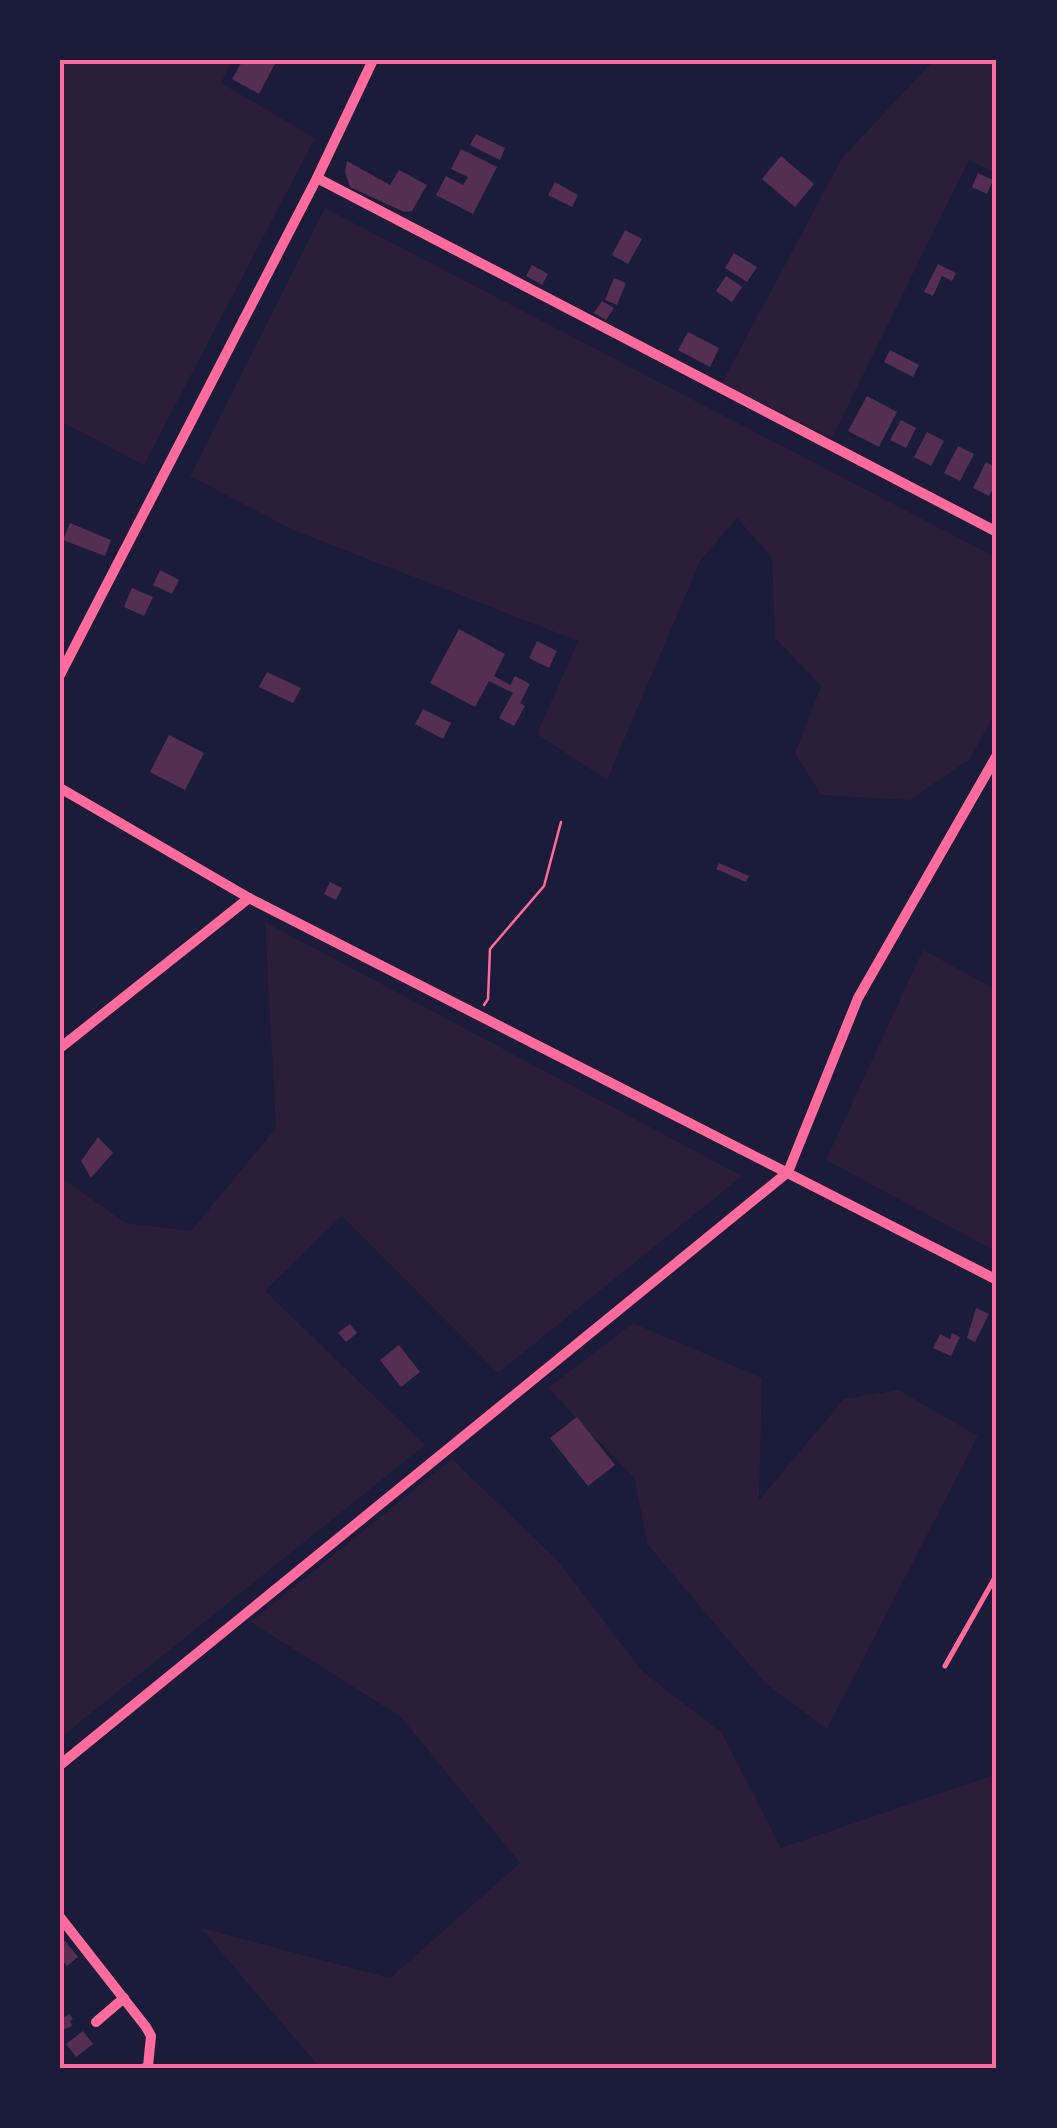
<svg xmlns="http://www.w3.org/2000/svg" width="1057" height="2128" font-family="'Titillium Web',sans-serif">
<rect width="100%" height="100%" fill="#1b1b3a"/>
<g fill="#2a1e3b">
<path d="M60,60H232L221,83L315,138L144,465L60,421Z"/>
<path d="M934,60H997V174L969,160L832,438L722,383L842,158Z"/>
<path d="M325,208L997,558V709L970,759L910,800L821,795L795,753L821,686L775,638L772,558L737,518L700,561L607,780L537,734L578,641L293,530L190,476Z"/>
<path d="M265,922L742,1176L498,1373L342,1216L265,1291L425,1445L60,1738V1177L126,1223L191,1231L276,1128Z"/>
<path d="M923,950L997,990V1252L826,1160Z"/>
<path d="M633,1323L762,1378L759,1500L844,1399L899,1390L978,1436L827,1729L765,1683L647,1544L635,1479L548,1388Z"/>
<path d="M452,1459L559,1562L642,1671L722,1733L781,1848L997,1774V2068H320L201,1928L390,1978L520,1863L401,1717L251,1622Z"/>
</g>
<g fill="#542f53">
<path d="M243,60H277L259,94L232,79Z"/>
<path d="M476,134L505,148L500,160L470,145Z"/>
<path d="M461,149L497,167L473,214L436,195L446,176L463,185L468,177L451,169Z"/>
<path d="M781,156L814,184L795,207L762,179Z"/>
<path d="M347,161L390,185L399,170L427,185L412,211L404,212L350,187L345,172Z"/>
<path d="M978,173L993,180L987,194L972,187Z"/>
<path d="M555,182L578,195L572,207L548,195Z"/>
<path d="M625,230L642,239L628,264L612,255Z"/>
<path d="M734,253L757,267L747,282L725,268Z"/>
<path d="M938,264L956,273L952,281L942,276L933,296L924,292Z"/>
<path d="M532,265L548,274L542,285L526,276Z"/>
<path d="M726,276L742,287L732,302L716,291Z"/>
<path d="M614,278L626,283L617,305L605,300Z"/>
<path d="M602,301L614,308L606,320L594,313Z"/>
<path d="M688,332L719,348L710,367L678,350Z"/>
<path d="M890,350L919,365L913,377L884,362Z"/>
<path d="M867,396L897,412L879,447L848,431Z"/>
<path d="M901,420L916,428L906,448L890,440Z"/>
<path d="M927,432L944,441L931,466L914,457Z"/>
<path d="M958,446L974,454L960,481L944,473Z"/>
<path d="M986,462L997,468V482L989,496L973,488Z"/>
<path d="M70,523L111,540L105,556L63,540Z"/>
<path d="M160,570L179,580L172,594L153,585Z"/>
<path d="M132,588L153,597L144,616L124,607Z"/>
<path d="M459,629L505,654L494,676L510,685L515,676L530,684L520,703L525,706L514,726L499,718L513,693L489,681L475,707L430,683Z"/>
<path d="M537,641L557,651L549,668L529,658Z"/>
<path d="M267,672L301,688L293,703L259,687Z"/>
<path d="M423,709L451,723L443,739L415,724Z"/>
<path d="M169,735L204,753L185,790L150,772Z"/>
<path d="M719,863L749,876L746,882L716,869Z"/>
<path d="M330,882L342,888L336,900L324,894Z"/>
<path d="M98,1137L113,1153L91,1178L81,1161Z"/>
<path d="M976,1308L989,1314L975,1342L967,1338Z"/>
<path d="M350,1324L357,1333L346,1342L338,1333Z"/>
<path d="M952,1333L960,1337L951,1356L933,1348L940,1334L950,1339Z"/>
<path d="M399,1345L420,1372L401,1387L380,1360Z"/>
<path d="M577,1417L615,1465L588,1486L550,1438Z"/>
<path d="M60,1935L78,1957L67,1966L60,1957Z"/>
<path d="M60,2012L65,2017L69,2014L73,2019L70,2021L72,2026L60,2031Z"/>
<path d="M83,2031L93,2044L76,2057L66,2044Z"/>
</g>
<g fill="none" stroke-linecap="round" stroke-linejoin="round">
<path stroke="#ff6b9d" stroke-width="2.5" d="M484,1005L488,999L490,949L544,886L561,822"/>
<path stroke="#ff6b9d" stroke-width="5" d="M945,1666L997,1574"/>
<g stroke="#ff6b9d" stroke-width="10">
<path d="M317,178L997,532"/>
<path d="M60,675L317,178L373,60"/>
<path d="M60,788L249,898L997,1280"/>
<path d="M60,1048L249,898"/>
<path d="M60,1765L788,1172L858,998L997,755"/>
<path d="M60,1917L146,2027L151,2036L148,2066L145,2068"/>
<path d="M96,2022L124,1998"/>
</g>
</g>
<rect width="1057" height="2128" fill="none" stroke="#1b1b3a" stroke-width="125"/>
<rect x="62" y="62" width="932" height="2004" fill="none" stroke="#ff6b9d" stroke-width="4"/>
</svg>
